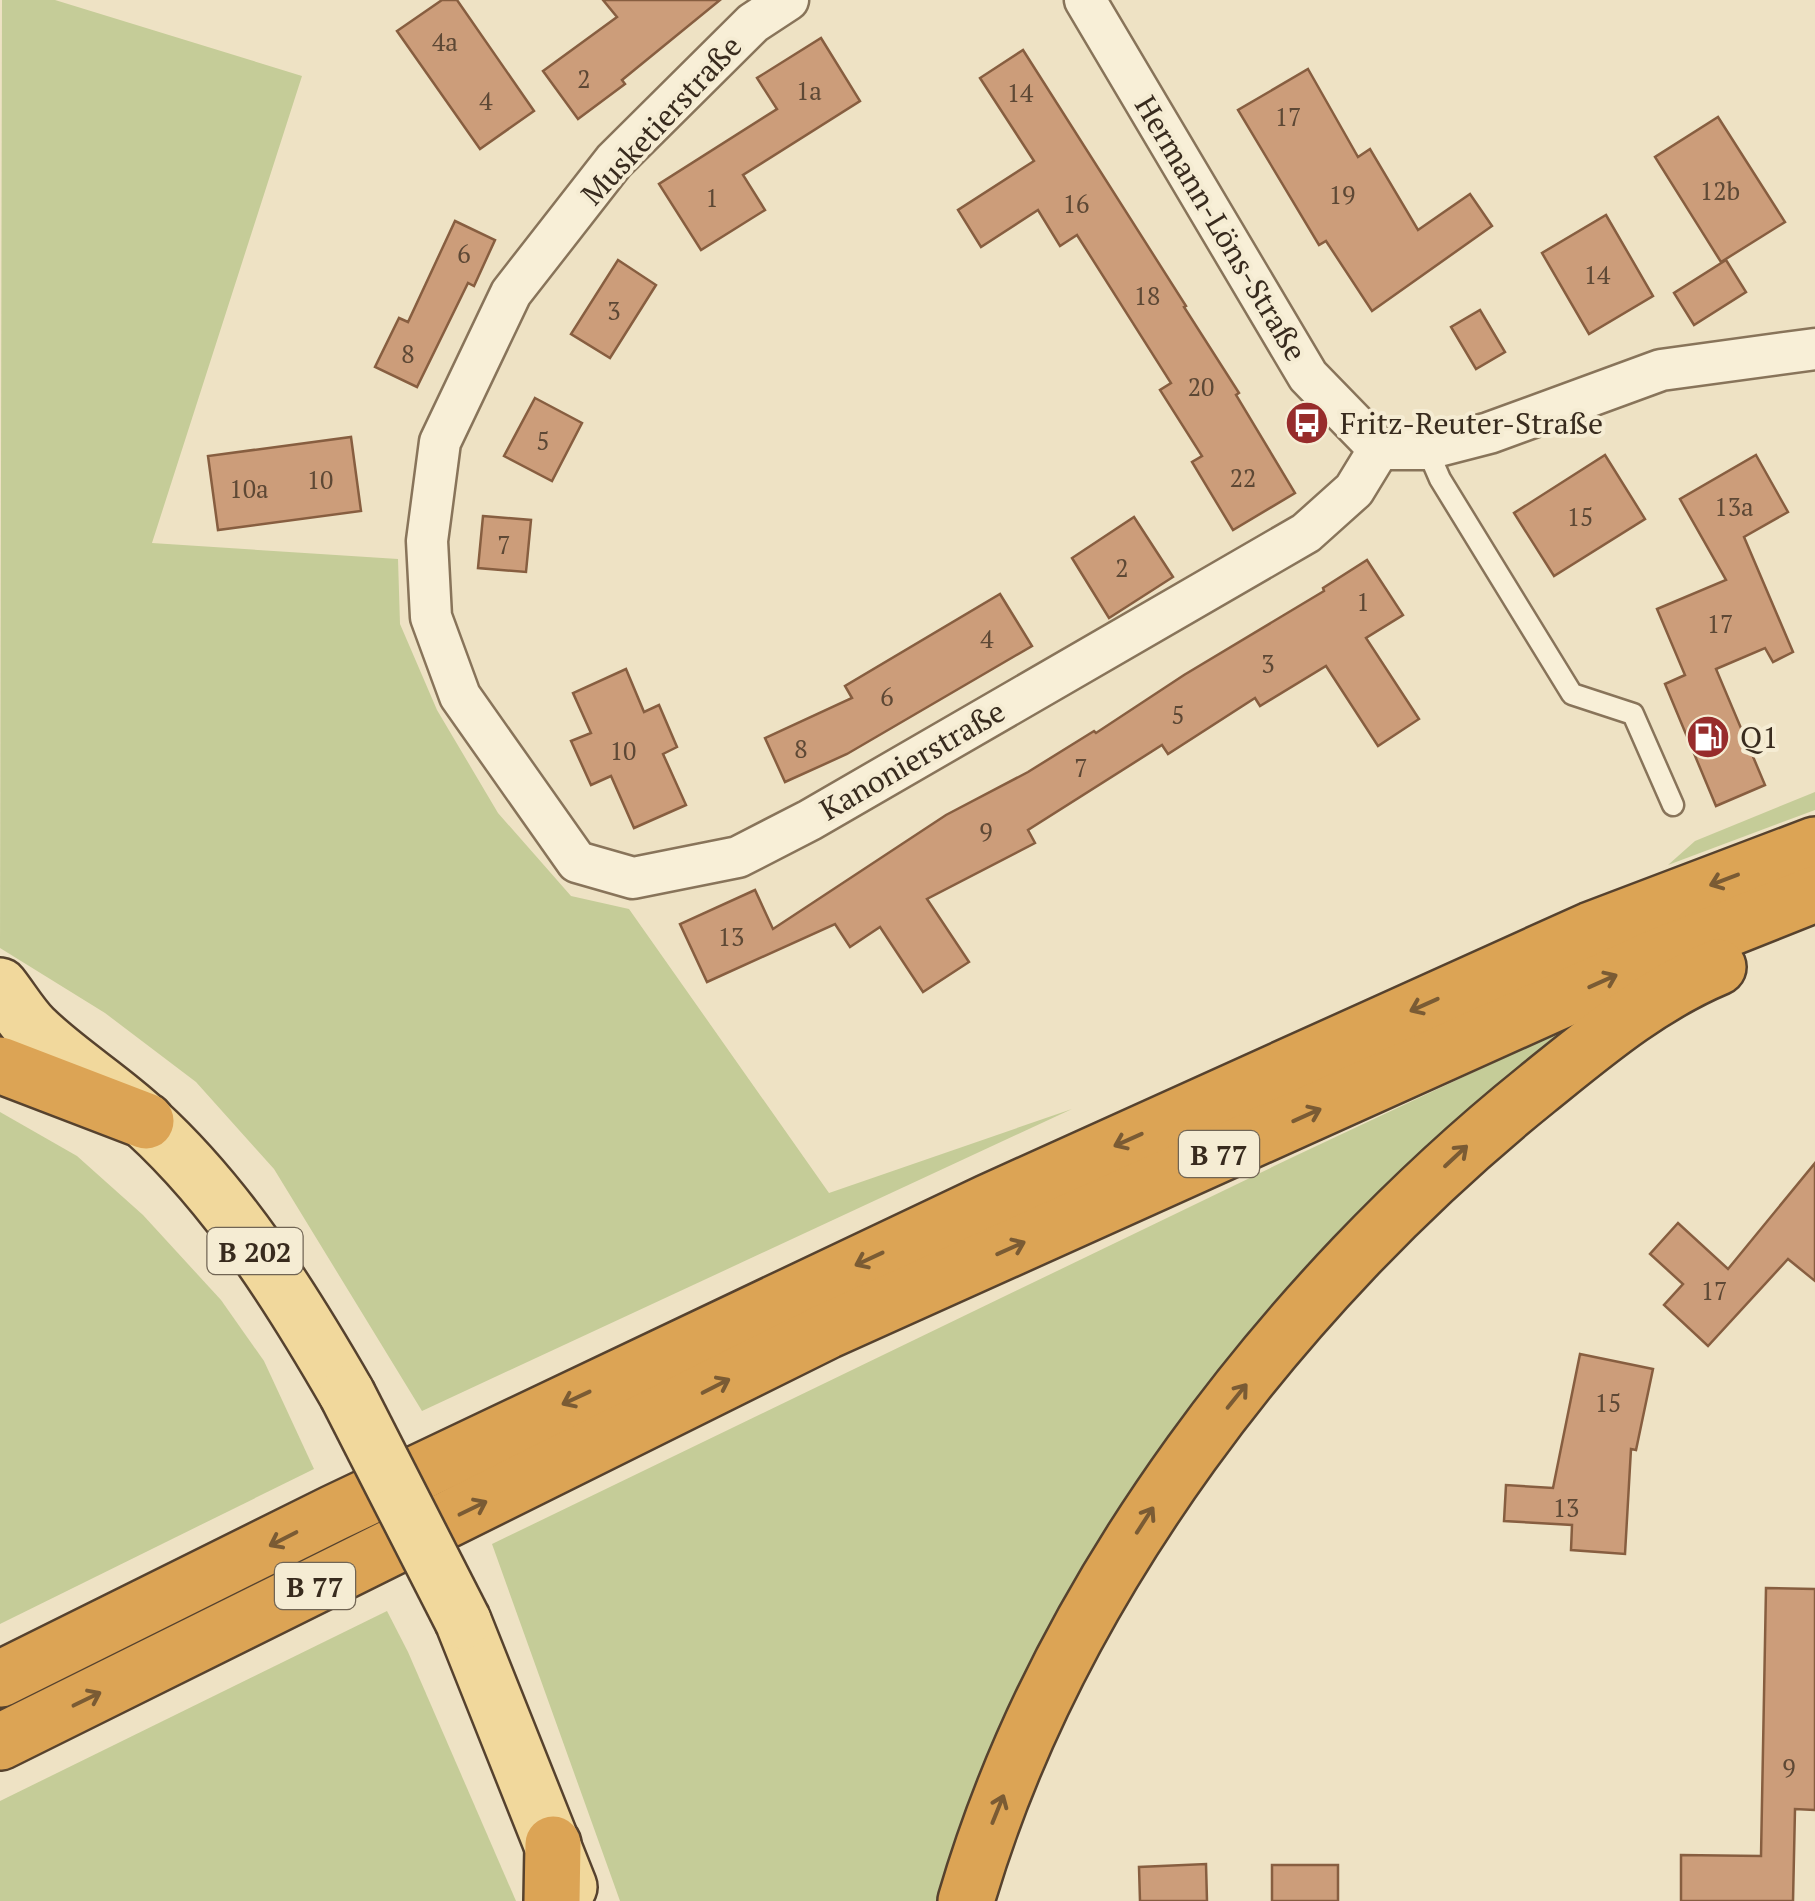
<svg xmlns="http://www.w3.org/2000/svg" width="1815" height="1901" font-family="'PT Serif',serif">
<rect width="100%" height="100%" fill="#eee2c4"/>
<g fill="#c5cc98">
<path d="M2,0H55L302,76L152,543L398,559L400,624L437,710L498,813L571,896L629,909L829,1193L1072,1109L422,1411L274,1169L196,1082L105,1013L0,948Z"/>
<path d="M1815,792V810L1668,865L1695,841Z"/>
<path d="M1604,1011L1321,1266L942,1901H620L492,1544L1293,1157Z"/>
<path d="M0,1112L77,1156L143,1215L221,1300L264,1361L314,1469L0,1624Z"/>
<path d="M387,1611L408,1652L516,1901H0V1801Z"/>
</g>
<g fill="#cc9d7a" stroke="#875e40" stroke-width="2.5">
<path d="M442,0H457L534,111L480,149L397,31Z"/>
<path d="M603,0H720L622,80L625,84L578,119L543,71L617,17Z"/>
<path d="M821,38L860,101L743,175L765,210L701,250L659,184L777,109L757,78Z"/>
<path d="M1023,50L1186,306L1184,307L1239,393L1236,395L1295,493L1233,530L1192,462L1202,456L1160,390L1171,383L1077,235L1060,246L1038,210L981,247L958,210L1034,161L980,78Z"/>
<path d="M1308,69L1358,157L1370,149L1418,230L1470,194L1492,226L1372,311L1326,241L1319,245L1238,110Z"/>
<path d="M1718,117L1785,222L1721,262L1655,157Z"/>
<path d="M1606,215L1653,296L1589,334L1542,253Z"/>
<path d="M455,221L495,240L474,286L468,283L417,387L375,367L399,318L408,322Z"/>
<path d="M618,260L656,285L610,358L571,334Z"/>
<path d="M1726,260L1746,292L1694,325L1674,293Z"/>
<path d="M1480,310L1505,352L1476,369L1451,327Z"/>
<path d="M535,398L582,423L552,481L504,456Z"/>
<path d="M351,437L361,511L218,530L208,456Z"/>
<path d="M1605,455L1645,519L1554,576L1514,513Z"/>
<path d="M1756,455L1788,512L1744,537L1793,652L1773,662L1765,648L1716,669L1765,785L1716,806L1665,684L1685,675L1657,609L1726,580L1680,499Z"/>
<path d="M483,516L531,520L526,572L478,568Z"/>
<path d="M1134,517L1173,577L1109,618L1072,558Z"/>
<path d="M1367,560L1403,615L1366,638L1419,719L1378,746L1326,666L1260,706L1255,698L1168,754L1162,745L1028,830L1035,843L927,899L969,962L923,992L880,927L850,947L835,924L707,982L680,924L755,890L773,929L946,815L1028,772L1094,731L1096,733L1184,675L1324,591L1323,588Z"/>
<path d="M1000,594L1032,646L847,754L785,782L765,738L852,698L845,686Z"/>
<path d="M626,669L644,712L659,705L677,747L663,754L686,805L634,828L611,776L591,785L571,741L591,733L573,693Z"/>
<path d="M1815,1163V1281L1788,1259L1708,1346L1664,1305L1683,1284L1650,1254L1678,1223L1728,1269Z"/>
<path d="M1580,1354L1653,1369L1636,1450L1631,1449L1625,1554L1571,1550L1572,1525L1504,1521L1506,1485L1553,1488Z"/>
<path d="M1766,1588L1815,1589V1810L1795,1809L1793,1901H1681V1855L1761,1856Z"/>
<path d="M1206,1864L1207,1901H1140L1139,1867Z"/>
<rect x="1272" y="1865" width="66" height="36"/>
</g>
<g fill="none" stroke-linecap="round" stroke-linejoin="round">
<g stroke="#88745a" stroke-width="25">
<path id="lane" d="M1427,449L1440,479L1572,694L1633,714L1673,805"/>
</g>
<g stroke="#88745a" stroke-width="45">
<g id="street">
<path d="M788,0L753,23L614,161L511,293L440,442L427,541L431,617L460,696L577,862L633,878L738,857L810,820L1306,533L1354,490L1379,449"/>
<path d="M1085,0L1308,376L1379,449H1427L1489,433L1661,370L1815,349"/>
</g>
</g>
<g stroke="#56422e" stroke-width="60">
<g id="primary">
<path d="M0,986C11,1000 21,1017 33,1029C68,1063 111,1089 146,1122C229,1198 291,1297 347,1394"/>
<path d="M463,1621L569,1887"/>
</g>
</g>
<g stroke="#56422e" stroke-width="60">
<g id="highway">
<path d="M0,1065L146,1121"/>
<path d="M0,1679L334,1513L989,1202L1591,930L1815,845"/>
<path d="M0,1742L827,1331L1659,956L1815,894"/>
<path d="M552,1901L553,1844"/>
<path d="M966,1901C1057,1588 1285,1292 1537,1089C1594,1043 1649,996 1718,967"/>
</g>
</g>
<use href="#lane" stroke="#f8efd7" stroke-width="20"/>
<use href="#street" stroke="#f8efd7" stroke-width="40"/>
<use href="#primary" stroke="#f1d89c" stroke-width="55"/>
<use href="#highway" stroke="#dca455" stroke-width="55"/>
<g stroke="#56422e" stroke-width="60" stroke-linecap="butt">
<path id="primary-bridge" d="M347,1394L463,1621"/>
</g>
<use href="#primary-bridge" stroke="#f1d89c" stroke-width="55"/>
</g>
<defs><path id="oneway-shaft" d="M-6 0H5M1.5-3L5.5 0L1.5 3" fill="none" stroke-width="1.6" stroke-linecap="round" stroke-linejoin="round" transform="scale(2.5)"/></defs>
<g stroke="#7a5b34">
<use href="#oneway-shaft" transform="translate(1724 880) rotate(159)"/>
<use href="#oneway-shaft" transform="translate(1603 981) rotate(-24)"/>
<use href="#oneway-shaft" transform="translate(1424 1005) rotate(156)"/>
<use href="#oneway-shaft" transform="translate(1307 1115) rotate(-24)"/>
<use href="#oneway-shaft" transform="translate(1128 1140) rotate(156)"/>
<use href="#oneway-shaft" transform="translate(1456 1156) rotate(-43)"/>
<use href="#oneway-shaft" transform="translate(1011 1248) rotate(-24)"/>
<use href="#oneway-shaft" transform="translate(869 1259) rotate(155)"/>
<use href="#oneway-shaft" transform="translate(716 1386) rotate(-27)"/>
<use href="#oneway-shaft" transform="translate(1237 1396) rotate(-51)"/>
<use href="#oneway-shaft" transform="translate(576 1398) rotate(155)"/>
<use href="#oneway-shaft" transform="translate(473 1508) rotate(-26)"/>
<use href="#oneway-shaft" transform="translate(1145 1520) rotate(-57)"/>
<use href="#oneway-shaft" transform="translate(283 1539) rotate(153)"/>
<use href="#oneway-shaft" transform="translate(87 1699) rotate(-26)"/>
<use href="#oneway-shaft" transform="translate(998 1809) rotate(-68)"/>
</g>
<defs>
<g id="bus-disc" transform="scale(2.25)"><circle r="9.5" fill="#972c2b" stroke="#f5ecd3"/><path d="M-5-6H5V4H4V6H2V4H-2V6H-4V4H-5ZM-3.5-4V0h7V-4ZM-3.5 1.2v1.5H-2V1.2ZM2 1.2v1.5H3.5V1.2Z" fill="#fff"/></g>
<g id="fuel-disc" transform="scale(2.25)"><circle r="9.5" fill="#972c2b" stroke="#f5ecd3"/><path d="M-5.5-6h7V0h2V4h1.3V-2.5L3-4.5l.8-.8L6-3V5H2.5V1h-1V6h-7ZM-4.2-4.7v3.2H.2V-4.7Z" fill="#fff"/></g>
</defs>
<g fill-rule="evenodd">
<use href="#bus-disc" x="1307" y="423"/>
<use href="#fuel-disc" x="1708" y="737"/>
</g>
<g text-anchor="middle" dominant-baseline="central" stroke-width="8" stroke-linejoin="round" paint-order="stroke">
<g font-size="25" fill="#5d4835">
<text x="445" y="41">4a</text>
<text x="584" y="78">2</text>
<text x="809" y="90">1a</text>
<text x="1020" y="92">14</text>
<text x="486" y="100">4</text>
<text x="1288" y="116">17</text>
<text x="1720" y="190">12b</text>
<text x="1342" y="194">19</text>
<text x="712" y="197">1</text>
<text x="1076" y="203">16</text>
<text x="464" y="253">6</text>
<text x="1597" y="274">14</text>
<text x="1147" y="295">18</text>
<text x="614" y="310">3</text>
<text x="408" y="353">8</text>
<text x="1201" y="386">20</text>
<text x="543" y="440">5</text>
<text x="1243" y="477">22</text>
<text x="320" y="479">10</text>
<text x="249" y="488">10a</text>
<text x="1734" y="506">13a</text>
<text x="1580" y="516">15</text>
<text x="504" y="544">7</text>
<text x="1122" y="567">2</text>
<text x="1363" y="601">1</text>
<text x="1720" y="623">17</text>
<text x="987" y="638">4</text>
<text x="1268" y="663">3</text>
<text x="887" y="696">6</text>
<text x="1178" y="714">5</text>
<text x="801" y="748">8</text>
<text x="623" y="750">10</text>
<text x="1081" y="767">7</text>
<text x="986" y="831">9</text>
<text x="731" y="936">13</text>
<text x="1714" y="1290">17</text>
<text x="1608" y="1402">15</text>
<text x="1566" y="1507">13</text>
<text x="1789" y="1767">9</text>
</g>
<g fill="#f5ecd3" stroke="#716554" stroke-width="2.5">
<rect x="1179" y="1131" width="80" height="46" rx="8"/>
<rect x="207.5" y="1228" width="95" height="46" rx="8"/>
<rect x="275" y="1563" width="80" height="46" rx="8"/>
</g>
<g font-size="28" font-weight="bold" fill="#382b1e">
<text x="1219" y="1154">B 77</text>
<text x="255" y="1251">B 202</text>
<text x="315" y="1586">B 77</text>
</g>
<g font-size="30" fill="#382b1e" stroke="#f5ecd3">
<text transform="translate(661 120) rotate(-47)">Musketierstraße</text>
<text transform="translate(1221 228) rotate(59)">Hermann-Löns-Straße</text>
<text transform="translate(912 760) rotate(-30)">Kanonierstraße</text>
</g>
<g font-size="30" fill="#382b1e" stroke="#f5ecd3" text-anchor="start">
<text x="1340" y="423">Fritz-Reuter-Straße</text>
<text x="1740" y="737">Q1</text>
</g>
</g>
</svg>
